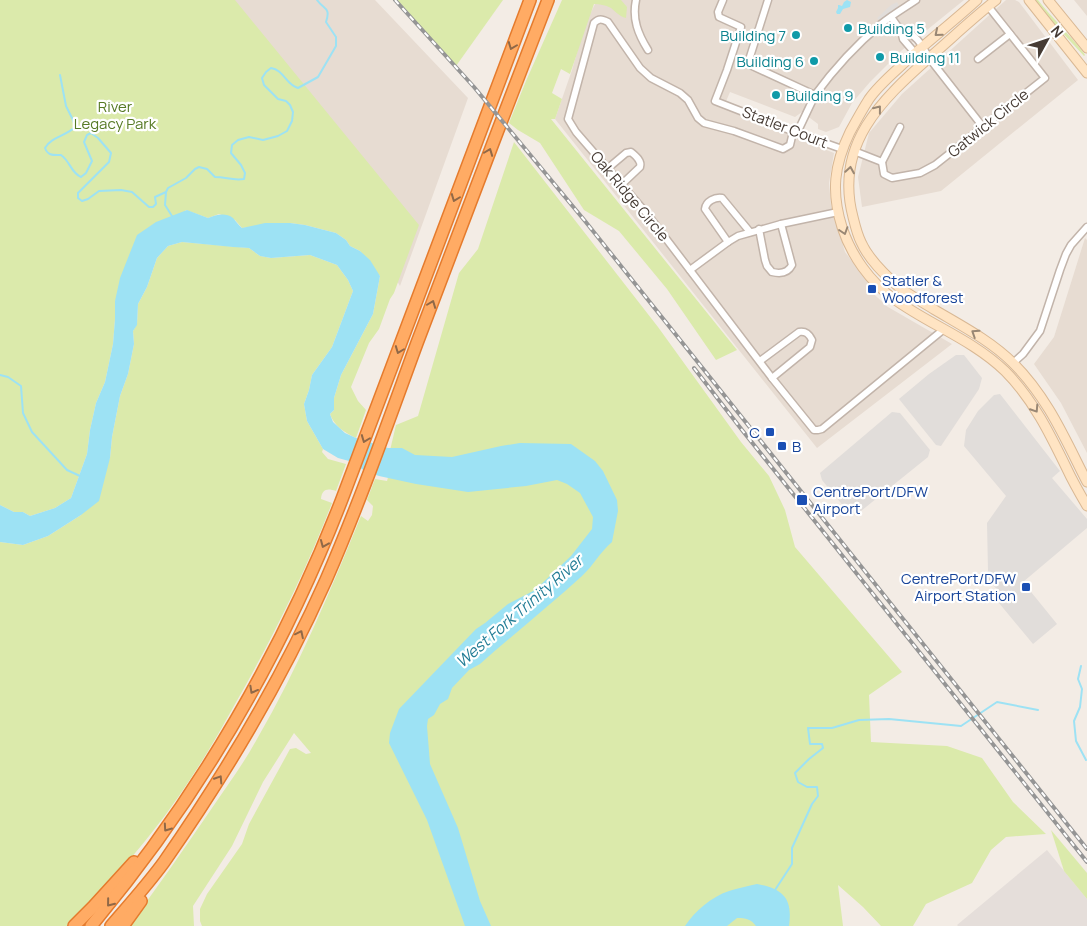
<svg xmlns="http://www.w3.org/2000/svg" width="1087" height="926" font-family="Manrope,sans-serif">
<rect width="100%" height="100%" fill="#f3ece5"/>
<g fill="#e7dcd2">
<path d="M0,0H375L468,98L400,286L390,269Z"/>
<path d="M597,0H964L901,51L870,82L852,103L839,127L826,132L818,129V124L802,112L795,117L730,92L724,106L762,124L834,153L829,183L831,205L845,252L868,282L867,288L888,307L952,344L817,448L555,119L572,70L585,24Z"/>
<path d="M1006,0H1015L1019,2L1078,80L941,191L862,207L858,177L869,133L902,94Z"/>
<path d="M1074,0H1087V16Z"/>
<path d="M1085,238L1087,240V453L1061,403L1034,364L1054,337Z"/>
</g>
<path fill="#e5deda" d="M1047,850L1087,899V926H958L957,925Z"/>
<g fill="#dbeaab">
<path d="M0,0H235L419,225L394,293L390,299L379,329L369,343L351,387L358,401L366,410L356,438C345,433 334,426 330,414L334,410V398L341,375L373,314L380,276L360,251L350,246L346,240L336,233L305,225L290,223L242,228L235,220L219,214L208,218L186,210L115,301V319L113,344L105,382L96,403L90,430L87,454L71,498L55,508L30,516L23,512H14L0,505Z"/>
<path d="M395,0H503L456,66Z"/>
<path d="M562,0H621L627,7L626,18C619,16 616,12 611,8C605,5 600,4 594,4L570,74L561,69L552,93L562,99L555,119H551L737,350L716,360L667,289L619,231L584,210L540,143L518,130L509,123L526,81Z"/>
<path d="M1032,0H1038C1052,18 1069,34 1083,52L1085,55L1084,56Z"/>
<path d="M514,142L658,327L741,442L769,476L785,510L795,547L902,672L869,695L871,742L947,746L982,758L1013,802L1046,834L1006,837L991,850L972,883L926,904L913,926H881L863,907L838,885L843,926H202L200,921V909L207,894L242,844L249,824L290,749L296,748L306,754L311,753L294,733L263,782L232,846L193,906L194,926H129C157,887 185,848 212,808C227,786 244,763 257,739C298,668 330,592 361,516L368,521L372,515L373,506L367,500L375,479L387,481L389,474L387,463L396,425L418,416L459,273L478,249Z"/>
<path d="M182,242L249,248L260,256L271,258L310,255L337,265L348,280L353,291L332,347L312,375L309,390L304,404L307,421L323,449L322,452L328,459L346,464L336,491C327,488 322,489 321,499L332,503C305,573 272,639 235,704C211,748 184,792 153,831C127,865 97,895 67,926H0V542L23,545L48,536L81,515L110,458L112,437L120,396L128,374L134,344L133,331L137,324L138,304L147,287L157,258L168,246Z"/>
<path d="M1051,830L1087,873V899L1064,871Z"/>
</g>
<g fill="#e1ddda">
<path d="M897,2L899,6L893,10L880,21L877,18L891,5Z"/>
<path d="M956,355H964L982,378L979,389L941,446L936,445L899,399L929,374Z"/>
<path d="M1000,394L1060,471L1052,478L1087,519V528L1023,582L1057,624L1033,644L994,597L999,592L985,575L988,571L987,523L1006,496L964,446L966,430L978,411L994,395Z"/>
<path d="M892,412L900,413L930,450L928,457L856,515L849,513L822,480L820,473Z"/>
</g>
<g fill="#9de2f4">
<path d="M847,0L851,2L850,7L843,9L840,14H837L836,12L838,8V5H839L842,6L844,2Z"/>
<path d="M187,210L208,218C216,215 225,212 233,218C236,221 238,225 242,228L265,223H290L305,225L336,233L346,240L350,246L360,251L370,260L380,276L373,314L341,375L334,398V410L330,414L333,422L345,433L356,438L388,448H402L415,455L452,457L501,446L520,443L571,444L595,461L603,471L617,500L618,511L612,542C600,552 593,566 582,576C549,606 514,634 480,664L469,670L452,688L448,699L440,704L434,715L428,719L427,726L430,764L458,828L480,901L491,926H465L427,820L389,743L390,733L399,709L476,629L485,623L508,604L535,590L571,556L592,529L593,517L580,493L567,484L557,480L526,486L468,492L416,484L379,476L365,471L349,461L338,458L323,449L307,421L304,404L309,390L312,375L332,347L353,291L348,280L337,265L310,255L271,258L260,256L249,248L233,247L182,242L168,246L157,258L147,287L138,304L137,325L133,331L134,344L128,374L120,396L112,437L110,458L99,501L81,515L48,536L23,545L0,542V505L14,512H23L30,516L55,508L71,498L87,454L90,430L96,403L105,382L113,344L115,319V301L120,278L137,235L156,222Z"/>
<path d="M757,884C783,889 793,898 789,926H756C751,919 746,918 737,918L727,926H685C695,911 711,897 729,891C738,888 748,886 757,884Z"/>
</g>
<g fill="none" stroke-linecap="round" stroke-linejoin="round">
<g stroke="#9de2f4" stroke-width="2">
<path d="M60,75L66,106L73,120L75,127C66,136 51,137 45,148C48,156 53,155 61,155C70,161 71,173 81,177L86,173L92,161L84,142L87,135L91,133L98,138L111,153L109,162L78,193V198L82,201L88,199L99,191L121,190L132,192L149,207H153L156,204L155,197L166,192"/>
<path d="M172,216L165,205L166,192L168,188L186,178L195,169L199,167L207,169L215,177C226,177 233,181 244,179L245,173L241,165L231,153L232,145L238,140L249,137L263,140L278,136L287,131L292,121L293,112L290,105L286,101L278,99L264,85L262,78L266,72L271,68C284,70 286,85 298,88L318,77L336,46V37L326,22C331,7 324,10 317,0"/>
<path d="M0,375L8,377L21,386L23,413L32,432L67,470L80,476"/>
<path d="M1081,666L1078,679L1082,689L1080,707L1074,721L1076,741L1086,760"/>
<path d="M775,890L792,864V848L812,804L818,796L817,787H807L798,782L795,773L809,759L823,748L822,744H810L808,728H832L859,720L889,719L961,726L997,702L1038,710"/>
</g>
<g stroke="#c2b4aa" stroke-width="9">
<g id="street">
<path d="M636,0C632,19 638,34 648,50"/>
<path d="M723,0L718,12L719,17L741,27L727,70L715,101L797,133L842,149"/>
<path d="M768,0L748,63L750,65L815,95L797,133"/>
<path d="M891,17L901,31L903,39L915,53L929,58"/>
<path d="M901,31C915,31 923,47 929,58L983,127"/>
<path d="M978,59L1010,34"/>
<path d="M815,95C834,69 856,45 881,24C892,15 904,8 916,0"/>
<path d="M793,132L790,145L783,149L734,131L704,123L698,118L688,100L680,93L651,78L640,68L608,22C602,19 599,18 594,23L568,119L576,132L648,215L772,378L814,430H818L822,429L944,329"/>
<path d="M854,151L882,162"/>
<path d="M882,162L884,174L892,178L920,173L935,165L1045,78L988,6"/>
<path d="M882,162L900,127"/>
<path d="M607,169L626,153L631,152C636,156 642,161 640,167L621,185"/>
<path d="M759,229L765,260L767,266L772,272C780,274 788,273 792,265L781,224"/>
<path d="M728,242L705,209C706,201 715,197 722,198L750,232"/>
<path d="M690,270L728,242L738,236L781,224L838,212"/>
<path d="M760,361L799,332C806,331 809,334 812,340L810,347L772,378"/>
<path d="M1013,363L1023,354L1040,331L1060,270L1066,254L1071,245L1087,227"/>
</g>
</g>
<g stroke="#d9b894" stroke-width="11">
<g id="secondary">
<path d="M977,0C953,22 927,42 903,64C891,75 878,86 869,99C862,110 856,121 850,132C834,165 831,192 842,227C851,255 870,282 894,299C930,325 973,340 1005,371C1033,399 1050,434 1067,469C1073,482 1080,494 1087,506"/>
<path d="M996,0C973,18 952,38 930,57C881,100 834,145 853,217C855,225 857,234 861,242C869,260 885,275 900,288C911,296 924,303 935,310C962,326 991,341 1013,363C1048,398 1065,439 1087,482"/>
<path d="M1029,0L1087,73"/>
<path d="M1048,0L1087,48"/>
</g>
</g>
<g stroke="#e57b2d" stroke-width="14">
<g id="highway">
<path d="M74,926L93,907L134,862"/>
<path d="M91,926C198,798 282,654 342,499L530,0"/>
<path d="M111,926C129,905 148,884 164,862C226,773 282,679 326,580C360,502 388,422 417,343C460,229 504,114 548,0"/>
<path d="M123,926L141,901"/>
</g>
</g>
<use href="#street" stroke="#fff" stroke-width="6"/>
<use href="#secondary" stroke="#ffe4c3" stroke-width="9"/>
<use href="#highway" stroke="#ffab64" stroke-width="11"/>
<g stroke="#959595" stroke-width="4">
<g id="rail">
<path d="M395,0L474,87L585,221L1087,849"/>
<path d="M694,368L742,430L1087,862"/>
</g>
</g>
<use href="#rail" stroke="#fff" stroke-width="2" stroke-dasharray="5.5" stroke-linecap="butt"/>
</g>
<defs><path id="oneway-chevron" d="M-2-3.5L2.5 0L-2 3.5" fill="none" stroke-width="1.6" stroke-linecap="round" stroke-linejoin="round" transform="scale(1.25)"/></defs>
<g stroke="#998774">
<use href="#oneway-chevron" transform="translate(938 33) rotate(140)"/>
<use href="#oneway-chevron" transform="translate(878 109) rotate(-52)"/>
<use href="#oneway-chevron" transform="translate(850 170) rotate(-81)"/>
<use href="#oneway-chevron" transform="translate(844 231) rotate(72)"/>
<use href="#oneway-chevron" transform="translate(975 333) rotate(-147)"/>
<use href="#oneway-chevron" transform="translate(1035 409) rotate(57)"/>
</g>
<g stroke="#906847">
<use href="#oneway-chevron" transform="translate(512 46) rotate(111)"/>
<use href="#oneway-chevron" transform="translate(489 152) rotate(-69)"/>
<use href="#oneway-chevron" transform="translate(455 198) rotate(111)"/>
<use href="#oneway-chevron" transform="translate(432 304) rotate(-69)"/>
<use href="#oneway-chevron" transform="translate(399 350) rotate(111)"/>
<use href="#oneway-chevron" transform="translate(365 439) rotate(111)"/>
<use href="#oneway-chevron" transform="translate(324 544) rotate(113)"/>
<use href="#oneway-chevron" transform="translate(300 634) rotate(-64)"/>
<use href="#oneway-chevron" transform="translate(253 690) rotate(119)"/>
<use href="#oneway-chevron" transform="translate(219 779) rotate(-57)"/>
<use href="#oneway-chevron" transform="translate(167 828) rotate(125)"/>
<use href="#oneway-chevron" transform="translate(110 903) rotate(129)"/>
</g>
<g fill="#0f9aa8" stroke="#fff" stroke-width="2">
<circle cx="848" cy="28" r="5"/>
<circle cx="796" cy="35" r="5"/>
<circle cx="880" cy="57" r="5"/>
<circle cx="814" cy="61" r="5"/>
<circle cx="776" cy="95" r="5"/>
</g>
<g fill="#1a4fb4" stroke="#fff" stroke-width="2">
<rect x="867" y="284" width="10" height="10" rx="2.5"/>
<rect x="765" y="427" width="10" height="10" rx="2.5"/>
<rect x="777" y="441" width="10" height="10" rx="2.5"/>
<rect x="796" y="494" width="12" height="12" rx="2.5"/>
<rect x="1021" y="582" width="10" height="10" rx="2.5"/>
</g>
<g text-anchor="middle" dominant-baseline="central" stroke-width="4.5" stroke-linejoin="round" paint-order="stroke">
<g font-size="15" fill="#0d838f" stroke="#fff" text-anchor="start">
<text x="858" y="28">Building 5</text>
<text x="786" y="35" text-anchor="end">Building 7</text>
<text x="890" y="57">Building 11</text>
<text x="804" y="61" text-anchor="end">Building 6</text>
<text x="786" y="95">Building 9</text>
</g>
<g font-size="15" fill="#577a25" stroke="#fff">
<text x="115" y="106">River<tspan x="115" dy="17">Legacy Park</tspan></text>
</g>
<g font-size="15" fill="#463b34" stroke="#fff">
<text transform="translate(988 123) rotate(-39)">Gatwick Circle</text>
<text transform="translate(785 127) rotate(21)">Statler Court</text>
<text transform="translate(630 196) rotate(50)">Oak Ridge Circle</text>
</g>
<g font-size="15" fill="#164399" stroke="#fff" text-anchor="start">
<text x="882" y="280">Statler &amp;<tspan x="882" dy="17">Woodforest</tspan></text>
<text x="760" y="432" text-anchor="end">C</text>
<text x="792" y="446">B</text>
<text x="813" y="491">CentrePort/DFW<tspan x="813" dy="17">Airport</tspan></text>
<text x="1016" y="578" text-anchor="end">CentrePort/DFW<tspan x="1016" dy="17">Airport Station</tspan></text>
</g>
<g font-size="16" font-style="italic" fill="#237d96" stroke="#fff">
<text transform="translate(519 611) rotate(-41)">West Fork Trinity River</text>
</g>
</g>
<g transform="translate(1047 40) rotate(50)" stroke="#ffffff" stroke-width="4" paint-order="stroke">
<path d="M0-4L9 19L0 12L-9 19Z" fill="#463b34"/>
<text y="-8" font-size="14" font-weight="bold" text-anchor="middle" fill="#463b34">N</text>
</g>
</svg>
